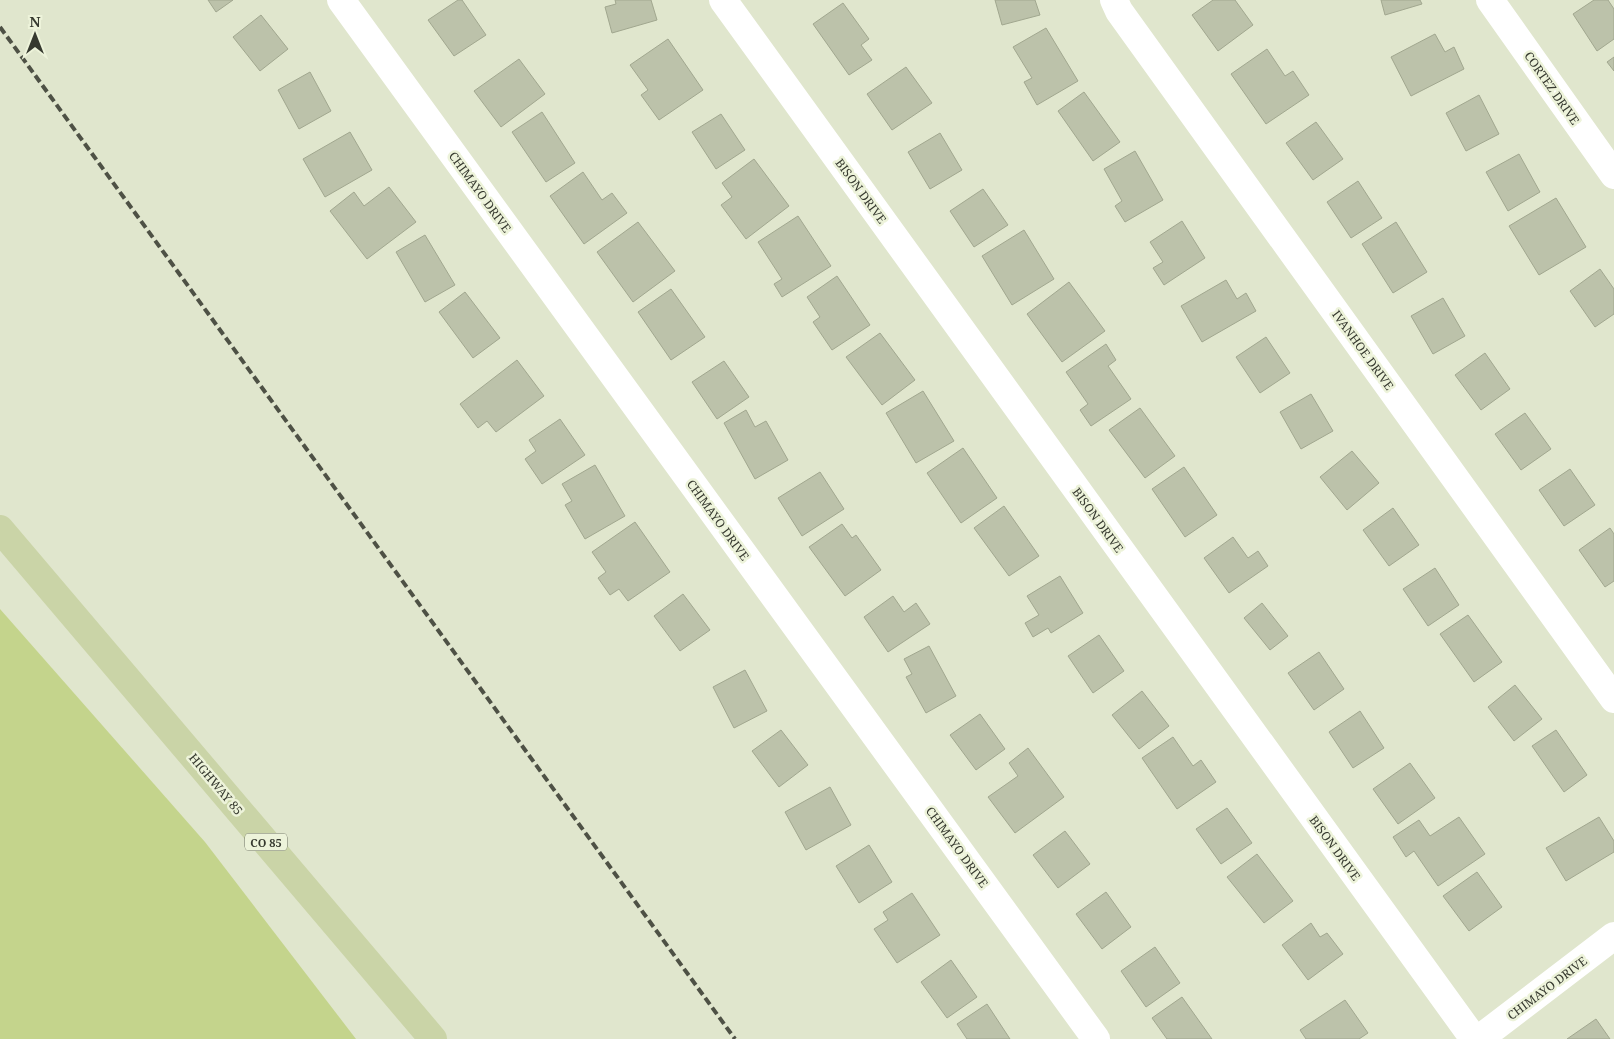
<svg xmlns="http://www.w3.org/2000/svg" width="1614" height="1039" font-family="'Noto Serif',serif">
<rect width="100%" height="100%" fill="#e0e6cd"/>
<path fill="#c4d48c" d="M0,609L205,842L356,1039H0Z"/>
<g fill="#bcc2aa" stroke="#a1a78f">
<path d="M208,0H233L216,12Z"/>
<path d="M458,0H462L486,35L454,56L428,20Z"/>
<path d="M615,0H651L657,20L612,33L605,7L616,4Z"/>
<path d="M995,0H1035L1040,15L1002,25Z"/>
<path d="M1213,0H1235L1253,25L1218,51L1192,15Z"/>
<path d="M1381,0H1420L1422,4L1385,15Z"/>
<path d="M1594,0H1608L1614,9V39L1597,51L1573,14Z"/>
<path d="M843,3L869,39L861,45L872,60L849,75L813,24Z"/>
<path d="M261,15L288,49L260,71L233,37Z"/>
<path d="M1046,28L1078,81L1037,105L1024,82L1032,78L1013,47Z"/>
<path d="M1435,34L1445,52L1454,47L1464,69L1411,96L1391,57Z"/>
<path d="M668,39L703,90L659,120L641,95L648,90L630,65Z"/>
<path d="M1267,49L1285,76L1293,71L1309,95L1266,124L1231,74Z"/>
<path d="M1614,57V71L1607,62Z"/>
<path d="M519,59L545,94L501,127L474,91Z"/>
<path d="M906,67L932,103L892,130L867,94Z"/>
<path d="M310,72L331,111L299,129L278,90Z"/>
<path d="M1084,92L1120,142L1093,161L1058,111Z"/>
<path d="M1479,95L1499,134L1466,151L1446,113Z"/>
<path d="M542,112L575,163L546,182L512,132Z"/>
<path d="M721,114L745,150L716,169L692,132Z"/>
<path d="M1316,122L1343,159L1313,180L1286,143Z"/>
<path d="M350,132L372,170L325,197L303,159Z"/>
<path d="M940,133L962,170L930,189L908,152Z"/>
<path d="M1135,151L1163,200L1125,222L1115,206L1122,201L1104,169Z"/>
<path d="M1519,154L1540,192L1508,211L1486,172Z"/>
<path d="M754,159L789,206L746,239L721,205L732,197L722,183Z"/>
<path d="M583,172L602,200L612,193L627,213L584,244L550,196Z"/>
<path d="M1358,181L1382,218L1351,238L1327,202Z"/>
<path d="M389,187L416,222L367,259L330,211L354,192L364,206Z"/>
<path d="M983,189L1008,225L974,247L950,211Z"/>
<path d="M1556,198L1586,247L1539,275L1509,226Z"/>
<path d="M798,216L831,266L782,297L774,284L782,279L758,242Z"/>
<path d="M1182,221L1205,258L1164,285L1153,268L1163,262L1150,242Z"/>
<path d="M638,222L675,271L633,302L597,252Z"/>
<path d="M1396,222L1427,272L1393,293L1362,244Z"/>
<path d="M1024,230L1054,279L1012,305L982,256Z"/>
<path d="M425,235L455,285L425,302L396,252Z"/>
<path d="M1600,269L1614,289V314L1595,327L1570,291Z"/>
<path d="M837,276L870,325L832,350L813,322L820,317L807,297Z"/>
<path d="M1226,280L1237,299L1246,293L1256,311L1202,342L1181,306Z"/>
<path d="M1069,282L1105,331L1062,362L1027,314Z"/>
<path d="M671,289L705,337L671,360L638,312Z"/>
<path d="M465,292L500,338L473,358L439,312Z"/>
<path d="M1443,298L1465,336L1433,354L1411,316Z"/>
<path d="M880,333L915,380L882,405L846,357Z"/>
<path d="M1266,337L1290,373L1260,393L1236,357Z"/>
<path d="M1106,344L1116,360L1108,366L1131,399L1091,426L1080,410L1088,404L1066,372Z"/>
<path d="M1485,353L1510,389L1481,410L1455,375Z"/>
<path d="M517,360L544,396L496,432L487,421L478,428L460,404Z"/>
<path d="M724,361L749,397L717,419L692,382Z"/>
<path d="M923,391L954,441L916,463L886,413Z"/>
<path d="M1311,394L1333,431L1301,449L1280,412Z"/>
<path d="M1140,408L1175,456L1145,478L1109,430Z"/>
<path d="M746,410L755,427L766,421L788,460L755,479L724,423Z"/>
<path d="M1525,413L1551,449L1521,470L1495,434Z"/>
<path d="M560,419L585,455L542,484L525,459L536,451L529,440Z"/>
<path d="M963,448L997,498L961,523L927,473Z"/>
<path d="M1352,451L1379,483L1347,510L1320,477Z"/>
<path d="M595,465L625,516L585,539L565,505L572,501L562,484Z"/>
<path d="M1184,467L1217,515L1185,537L1152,489Z"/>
<path d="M1570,469L1595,505L1564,526L1539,490Z"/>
<path d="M820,472L844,509L802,536L778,498Z"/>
<path d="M1004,506L1039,556L1009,576L974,528Z"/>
<path d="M1393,508L1419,545L1389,566L1363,530Z"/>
<path d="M635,522L670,572L628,601L619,589L610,595L598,578L606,572L592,552Z"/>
<path d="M842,524L852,538L856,535L881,570L845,596L809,547Z"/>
<path d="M1610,528L1614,534V581L1605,587L1579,550Z"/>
<path d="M1233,537L1248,558L1258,551L1268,566L1229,593L1204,558Z"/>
<path d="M1435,568L1459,605L1428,626L1403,589Z"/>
<path d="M1060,576L1083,613L1051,633L1048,628L1033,637L1025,623L1039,615L1027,596Z"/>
<path d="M683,594L710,630L680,651L654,616Z"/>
<path d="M893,596L904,612L916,603L930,624L888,652L864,617Z"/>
<path d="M1262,603L1288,636L1270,650L1244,618Z"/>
<path d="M1468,615L1502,662L1474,682L1440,634Z"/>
<path d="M1099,635L1124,671L1093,693L1068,656Z"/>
<path d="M929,646L956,696L926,713L906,677L912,674L904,659Z"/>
<path d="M1319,652L1344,689L1314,710L1288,673Z"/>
<path d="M745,670L767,711L734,728L713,687Z"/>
<path d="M1515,685L1542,719L1514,741L1488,707Z"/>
<path d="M1142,691L1169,726L1139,749L1112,715Z"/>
<path d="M1360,711L1384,748L1353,768L1329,732Z"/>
<path d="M980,714L1005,749L976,770L950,735Z"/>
<path d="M781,730L808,765L779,787L752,751Z"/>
<path d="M1556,730L1587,775L1564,792L1532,746Z"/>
<path d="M1173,737L1193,766L1201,760L1216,782L1177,809L1142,758Z"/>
<path d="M1028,748L1064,797L1015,833L988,797L1018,776L1009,763Z"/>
<path d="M1410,763L1435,798L1398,824L1373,789Z"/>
<path d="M830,787L851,825L806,850L785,812Z"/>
<path d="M1227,808L1252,843L1221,864L1196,829Z"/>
<path d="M1459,817L1485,854L1438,886L1414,851L1406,857L1393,837L1419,820L1430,836Z"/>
<path d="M1599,817L1614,841V852L1566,881L1546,848Z"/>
<path d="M1065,831L1090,864L1058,888L1033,855Z"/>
<path d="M869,845L892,882L859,903L836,866Z"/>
<path d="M1257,854L1293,901L1264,923L1227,877Z"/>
<path d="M1477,872L1502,907L1469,931L1443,896Z"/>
<path d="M1106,892L1131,927L1102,949L1076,914Z"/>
<path d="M912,893L940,935L897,963L874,929L888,920L883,912Z"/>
<path d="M1311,923L1320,937L1327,933L1343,954L1308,980L1282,945Z"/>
<path d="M1155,947L1180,983L1146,1007L1121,971Z"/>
<path d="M951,960L977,997L947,1018L921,982Z"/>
<path d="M1182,997L1212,1039H1167L1152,1018Z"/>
<path d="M1345,1000L1368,1033L1359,1039H1306L1300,1030Z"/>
<path d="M987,1004L1010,1039H967L957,1024Z"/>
<path d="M1596,1019L1610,1039H1567Z"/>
</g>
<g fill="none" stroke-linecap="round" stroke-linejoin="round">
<g stroke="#fff" stroke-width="28">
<path d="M341,0L1096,1039"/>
<path d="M723,0L1474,1039"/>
<path d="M1114,0L1119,11L1614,699"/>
<path d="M1479,1039L1614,936"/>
</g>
<path stroke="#fff" stroke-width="28" d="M1490,0L1614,175"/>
<path stroke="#cad4a7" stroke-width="28" d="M0,529L433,1039"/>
<path stroke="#4e5145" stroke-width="4" stroke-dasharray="8 4" stroke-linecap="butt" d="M0,27L735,1039"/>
</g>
<g text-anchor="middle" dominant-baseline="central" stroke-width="5" stroke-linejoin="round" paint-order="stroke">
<rect fill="#edf3da" stroke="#6d7162" stroke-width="1" x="245" y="833.5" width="42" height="17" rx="4"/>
<g font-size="11" font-weight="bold" fill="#36392f">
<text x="266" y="842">CO 85</text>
</g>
<g font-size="12" fill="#36392f" stroke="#edf3da">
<text transform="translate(1552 88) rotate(55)">CORTEZ DRIVE</text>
<text transform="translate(861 191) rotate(54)">BISON DRIVE</text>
<text transform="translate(480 192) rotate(54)">CHIMAYO DRIVE</text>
<text transform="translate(1363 350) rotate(54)">IVANHOE DRIVE</text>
<text transform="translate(718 520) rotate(54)">CHIMAYO DRIVE</text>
<text transform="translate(1098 520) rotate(54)">BISON DRIVE</text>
<text transform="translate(216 784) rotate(50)">HIGHWAY 85</text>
<text transform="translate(957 847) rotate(54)">CHIMAYO DRIVE</text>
<text transform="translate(1335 848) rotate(54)">BISON DRIVE</text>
<text transform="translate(1547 988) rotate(-37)">CHIMAYO DRIVE</text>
</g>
</g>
<g transform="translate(35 35)" stroke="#edf3da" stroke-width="4" paint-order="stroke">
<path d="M0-4L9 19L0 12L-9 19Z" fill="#36392f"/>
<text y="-8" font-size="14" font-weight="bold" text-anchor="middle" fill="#36392f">N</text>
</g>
</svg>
